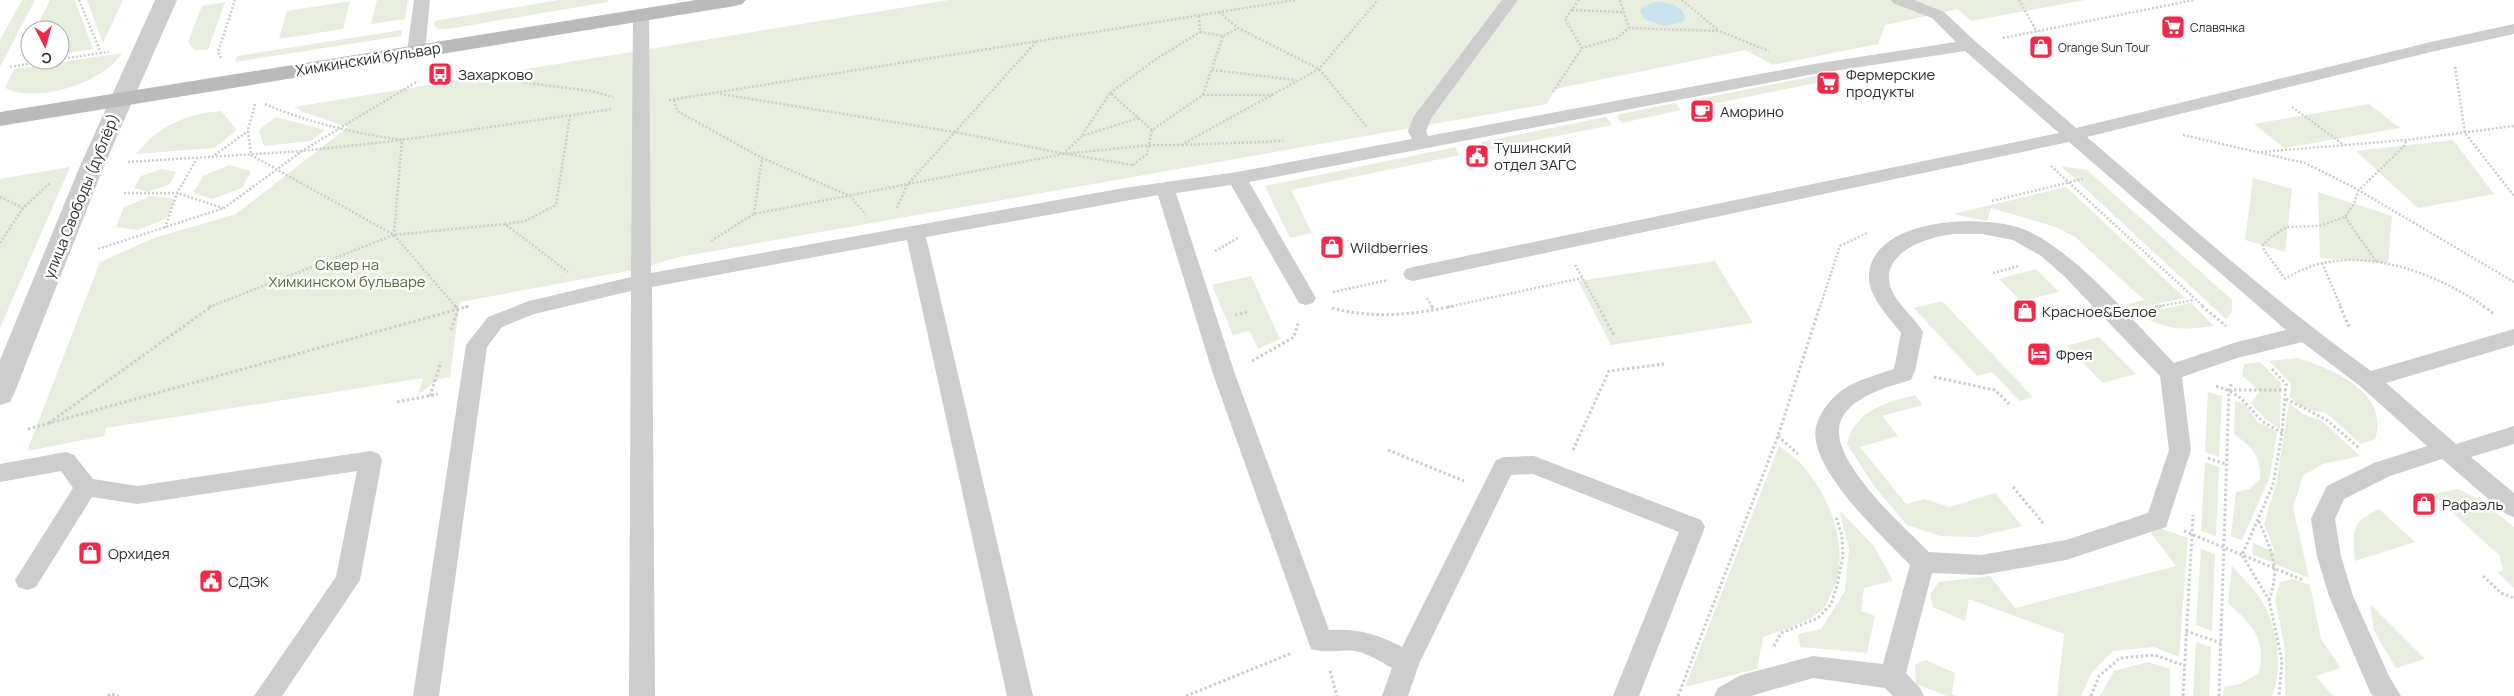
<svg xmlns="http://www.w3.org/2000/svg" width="2514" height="696" font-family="Manrope,sans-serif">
<rect width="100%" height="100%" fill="#fff"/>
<g fill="#e8eede">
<path d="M22,0H35L0,67V40Z"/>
<path d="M50,0H75L93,49L60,54V30H35Z"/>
<path d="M87,0H123L103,43Z"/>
<path d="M377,0H408L405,19L371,24Z"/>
<path d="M559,0H608V2L448,29H437L434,25V21Z"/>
<path d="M949,0H2085L1971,21L1958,9L1885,25L1878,44L1773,65L1745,50L1555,89L1547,104L679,257L638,269L460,302L450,377L439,379L418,395L423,378L106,428L104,436L27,451L100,262L154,238L236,214L348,127L303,112L294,107Z"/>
<path d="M350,1L343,29L279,39L287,11Z"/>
<path d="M225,2L208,50H194L188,42L202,6Z"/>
<path d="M402,30L401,36L235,62L237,56Z"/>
<path d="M122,53C103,83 37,104 5,88L14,69Z"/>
<path d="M1815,76L1821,82L1698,107L1693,100Z"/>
<path d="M1675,103L1681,110L1622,123L1616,115Z"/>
<path d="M2369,104L2400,128L2284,148L2254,124Z"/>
<path d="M221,111L237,130L214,148L136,154C158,126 186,114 221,111Z"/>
<path d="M276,117L325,130L311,141L264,146L259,130Z"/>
<path d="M1606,117L1612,125L1486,150L1481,142Z"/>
<path d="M2453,140L2494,194L2418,208L2356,151Z"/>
<path d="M1455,147L1460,155L1291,190L1312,233L1290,238L1265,186Z"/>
<path d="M229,165L251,171L242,188L213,199L193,193L203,176Z"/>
<path d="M2061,166L2087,170L2232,300V312L2226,319Z"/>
<path d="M70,167L0,328V179Z"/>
<path d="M162,169L176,172L170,184L148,192L134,188L141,176Z"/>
<path d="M2253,178L2292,189L2285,252L2245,240Z"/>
<path d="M2066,187L2185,298L2132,309L2127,304L2144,300L2075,237L2056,227L1991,208L1987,221L1953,214Z"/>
<path d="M2318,192L2392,216L2388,263L2320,258Z"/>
<path d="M151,196L175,199L167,218L138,230L116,227L124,207Z"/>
<path d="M1715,261L1753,323L1611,345L1578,281Z"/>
<path d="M2036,269L2059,292L2021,301L1999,279Z"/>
<path d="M1251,276L1280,339L1258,349L1250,331L1233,335L1212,285Z"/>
<path d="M1942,301L2033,397L2020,401L1992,372L1977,376L1914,308Z"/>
<path d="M2191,303L2214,326C2180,330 2169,331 2138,314Z"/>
<path d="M2099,337L2136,374L2103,383L2066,346Z"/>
<path d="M2298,358C2332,369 2391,393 2375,439L2361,444L2325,412L2313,411L2299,405L2290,397L2291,384L2269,361Z"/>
<path d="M2260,362L2281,383L2280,429L2265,419L2251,403L2260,392L2242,375L2244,364Z"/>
<path d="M2208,392L2222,396L2219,457L2205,452Z"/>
<path d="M1915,395L1923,405L1882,416L1898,436L1860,447L1906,504L1924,499L1949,507L1995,493L2022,526L1977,537L1941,536L1907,525L1874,486L1847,444C1855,410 1885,403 1915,395Z"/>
<path d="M2235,401L2245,404L2258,422L2277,432L2270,476L2242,540L2231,536L2236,492L2250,489L2260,479C2261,455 2253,448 2234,434Z"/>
<path d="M2289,403L2303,414L2322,421L2360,456L2323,464L2303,476L2293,507L2309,578L2252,554L2253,543L2275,552L2264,524L2276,484Z"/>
<path d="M1779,446C1785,451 1792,455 1797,460C1828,489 1852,550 1833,590C1830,596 1827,606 1822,610C1806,624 1782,630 1763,637L1757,669L1685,687Z"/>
<path d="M2205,462L2219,467L2216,536L2201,531Z"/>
<path d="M2458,489L2482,501L2514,527V588L2497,572L2503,571L2500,556L2432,494Z"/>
<path d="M2379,509L2415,542L2355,561C2353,531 2350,523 2379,509Z"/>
<path d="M1839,510L1874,546L1893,581L1864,588L1861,611L1875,616L1867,653L1800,647L1798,634L1821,629L1845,591L1849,549Z"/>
<path d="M2157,527L2188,538L2179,657L2154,647L2113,651L2092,672L2081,696H2057L2064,634L1969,599L1965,621L1933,607L1930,594L1939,582L1990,576L2015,608L2176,566L2151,533Z"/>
<path d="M2201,549L2215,554L2212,631L2196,625Z"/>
<path d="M2232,566C2241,577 2253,587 2260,598C2277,624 2284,667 2272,696H2223L2224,687L2240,684L2259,673C2266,638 2253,625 2228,603Z"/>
<path d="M2293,579L2310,585L2321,639L2341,668L2315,676L2333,696H2285V650L2275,599L2280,582Z"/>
<path d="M2370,604L2425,659L2396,668L2374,631Z"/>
<path d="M2196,642L2211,647L2209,696H2193Z"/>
<path d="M1925,660L1955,673L1952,694L1957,696H1947L1916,684L1915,665Z"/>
<path d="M2148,662L2170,669V696H2100L2114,671Z"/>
</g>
<path fill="#c9e3ee" d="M1658,1L1672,4L1682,10L1685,18L1682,22L1664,26L1644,19L1640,11L1642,7Z"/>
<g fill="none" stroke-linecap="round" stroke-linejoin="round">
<g stroke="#cdcdcd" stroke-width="2.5" stroke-dasharray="2 2" stroke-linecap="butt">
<path d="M79,0L101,53"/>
<path d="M1579,0L1565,19L1582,48"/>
<path d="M1620,0L1629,28"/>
<path d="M1682,0L1718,30"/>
<path d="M2019,0L2037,32"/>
<path d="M1572,10L1623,12"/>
<path d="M1219,12L1238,28L1319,69L1367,127"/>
<path d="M1199,16L1200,32L1223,36L1238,28"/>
<path d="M2003,38L2194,0"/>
<path d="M221,58L218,52L235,0"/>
<path d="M60,59L109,52"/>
<path d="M10,67L55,60"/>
<path d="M2455,67L2465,133L2514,196"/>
<path d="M1212,70L1296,80"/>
<path d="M458,74L591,91L613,97"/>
<path d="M1553,92L1582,48L1617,38L1629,28L1719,31L1769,51"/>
<path d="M720,94L955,132L1061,153"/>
<path d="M1203,95L1223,36"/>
<path d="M669,100L1295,0"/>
<path d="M674,100L677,111L762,158L850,196L866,215"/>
<path d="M255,104L248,130L251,155L394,235L456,307"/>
<path d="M265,104C309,123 354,133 402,140L394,235"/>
<path d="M2292,107L2344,145"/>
<path d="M1152,130L1110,93L1156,59L1200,32"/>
<path d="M1082,135L1110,93"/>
<path d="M2183,135L2305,163L2355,188L2514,282"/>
<path d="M1182,145L1283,141"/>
<path d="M2261,152L2406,140L2514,126"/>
<path d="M1063,154L1082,136L1139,118"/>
<path d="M1067,154L1132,165"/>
<path d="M215,155L248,131"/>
<path d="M128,162L302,151L402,140L613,109"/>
<path d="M1133,165L1147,154L1152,130L1203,95H1272"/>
<path d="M2051,166L2204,307"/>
<path d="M124,193H177L223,208"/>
<path d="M0,197L23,208"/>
<path d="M1992,201L2083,179"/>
<path d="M897,208L907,185L1036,42"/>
<path d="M754,214L762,158"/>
<path d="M2345,217L2377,263"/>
<path d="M505,224L525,221L556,205L570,116"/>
<path d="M165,228L177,193L198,157"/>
<path d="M711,241L754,214L1063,154L1151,145H1181L1319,69L1378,0"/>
<path d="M0,243L23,208L50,183"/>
<path d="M98,249L224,208L302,151L418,81"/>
<path d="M1215,251L1238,238"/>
<path d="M2322,263L2341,307"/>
<path d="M1575,265L1599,307"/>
<path d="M1993,273L2019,266"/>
<path d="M2283,276L2264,250L2263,245L2272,236L2287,227L2319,226L2345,217L2354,204L2358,191L2405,145L2406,140"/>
<path d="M2284,279C2295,273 2307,267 2319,264C2375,250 2439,275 2485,307"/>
<path d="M1333,292L1388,280"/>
<path d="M1427,298L1432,307"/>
<path d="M209,307L394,235L505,224L568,272"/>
<path d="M465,307L469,306"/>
<path d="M1448,307L1582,278"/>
<path d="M1820,307L1840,246L1867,233"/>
<path d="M2155,307L2194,300"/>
</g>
<g stroke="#cdcdcd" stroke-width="3" stroke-dasharray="2.5 2.5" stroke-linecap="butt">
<path d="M455,306L458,309"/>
<path d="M1432,306L1434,310"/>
<path d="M1598,306L1614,335"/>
<path d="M2202,306L2226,326"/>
<path d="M2340,306L2350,329"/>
<path d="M2483,306L2494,314"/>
<path d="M1332,308C1373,319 1412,315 1453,306"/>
<path d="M2151,308L2162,306"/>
<path d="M1235,315L1247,312"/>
<path d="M451,330L458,309"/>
<path d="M1252,361L1294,337L1298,323"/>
<path d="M2272,369L2286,384L2282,433L2273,485L2242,555L2269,600L2282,661L2279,696"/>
<path d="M1934,377L1995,390L2009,404"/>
<path d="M2216,386C2239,393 2244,401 2259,418C2265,424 2275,428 2282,433"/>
<path d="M2229,390H2286"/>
<path d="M430,396L441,362"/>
<path d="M2286,399L2327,420L2359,448"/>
<path d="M397,402L438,394"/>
<path d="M49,423L212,306"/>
<path d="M28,429L469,306"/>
<path d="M1778,436L1798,454"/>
<path d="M1388,450L1464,481"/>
<path d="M1573,450L1609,371L1664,364"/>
<path d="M2208,458L2226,464"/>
<path d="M2013,487L2043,523"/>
<path d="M2259,521C2271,551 2281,568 2269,600"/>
<path d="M2184,531L2303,580"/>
<path d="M2483,576L2501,593L2514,598"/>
<path d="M2186,631L2221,643"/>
<path d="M1774,646L1781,633L1818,618L1831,604L1837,586L1843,556L1842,536L1836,517"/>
<path d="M1330,671L1337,696"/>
<path d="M108,696L110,694L119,696"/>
<path d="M1186,696L1292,653"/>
<path d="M1678,696L1778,436L1820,306"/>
<path d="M2091,696L2099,676L2120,658L2155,655L2185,666"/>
<path d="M2183,696L2193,515"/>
<path d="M2219,696L2229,390L2232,382"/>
</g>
<g fill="#cdcdcd" fill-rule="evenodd">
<path d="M414,0H430L425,52L422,56H410L407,52Z"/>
<path d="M1502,0H1518L1432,117L1426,131L1428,136L1814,64L1956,42L1932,18L1893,3L1891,0H1914L1944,12L1975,41L2076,128L2431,42L2514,24V34L2431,52L2087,137C2180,217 2271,299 2371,371L2514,329V345L2386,383L2456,444L2514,426V444L2471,457L2514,493V517L2506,514L2442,459L2390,476L2344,499L2335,519L2341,556L2353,596L2389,676L2401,696H2373L2370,692L2329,596L2317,556L2311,519L2327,486L2374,463L2427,446L2360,386L2302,342L2237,358L2182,377L2191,450L2166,527L2066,560L1981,575L1932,573L1906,673L1920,688L1924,696H1893L1885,688L1813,678L1751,696H1714L1718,688L1741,675L1813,656L1883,664L1910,565C1882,536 1822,480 1816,441C1812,422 1827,402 1841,391C1856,380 1876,375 1894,369L1901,333C1889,317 1867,296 1869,274C1874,216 1989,213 2028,231C2080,256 2133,321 2174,363L2237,342L2286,330L2069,142L1413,281L1406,279L1403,274L1406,269L1413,267L2059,133L1965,51L1814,74L1249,182L1316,298L1313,303L1306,305L1299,303L1231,185L1176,193L1235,374L1329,630C1359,629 1374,633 1402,647L1496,460L1504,457L1534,456L1701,520L1705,527L1639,696H1613L1679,532L1533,474L1511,475L1419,664L1408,696H1382L1392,668C1381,662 1368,653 1355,651C1340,649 1326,654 1311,649L1213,374L1158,195L926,237L1033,696H1007L907,240L652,287L655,696H629L631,291L534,314L502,327L487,347L439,696H413L466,345L488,317L529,301L631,277L633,15L635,12L641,10L649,15L651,273L1124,188L1237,172L1412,139L1408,131L1414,116ZM1953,234H1982L2013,240L2041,256L2064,276L2160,376L2169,450L2148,513L2066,540L1981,555L1929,552C1904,527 1822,455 1842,418C1855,395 1887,387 1911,380L1915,371L1923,332C1914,317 1899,306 1892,291C1876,254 1926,237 1953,234Z"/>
<path d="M371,451L379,454L382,460L360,580L282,696H254L336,577L357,471L137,504L92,497L36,587L27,590L18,587L15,580L73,488L61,471L0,482V464L66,452L74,455L93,479L137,486Z"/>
</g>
<path fill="#cdcdcd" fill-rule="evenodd" d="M155,0H177L104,166L14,394L10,402L0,405V360L80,166Z"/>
<path fill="#bababa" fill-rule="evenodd" d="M696,0H746L742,4L735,6L0,126V112Z"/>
</g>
<defs>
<g id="supermarket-square" transform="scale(1.25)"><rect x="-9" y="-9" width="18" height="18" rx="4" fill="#ee2b4b" stroke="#fff"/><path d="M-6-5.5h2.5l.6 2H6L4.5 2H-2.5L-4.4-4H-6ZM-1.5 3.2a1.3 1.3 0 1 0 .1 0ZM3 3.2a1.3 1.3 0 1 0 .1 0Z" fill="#fff"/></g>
<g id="shop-square" transform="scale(1.25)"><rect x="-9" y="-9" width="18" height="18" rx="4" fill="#ee2b4b" stroke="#fff"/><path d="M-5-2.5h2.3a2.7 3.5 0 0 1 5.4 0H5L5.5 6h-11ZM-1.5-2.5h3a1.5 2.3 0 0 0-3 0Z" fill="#fff"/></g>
<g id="bus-square" transform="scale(1.25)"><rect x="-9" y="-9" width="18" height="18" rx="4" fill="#ee2b4b" stroke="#fff"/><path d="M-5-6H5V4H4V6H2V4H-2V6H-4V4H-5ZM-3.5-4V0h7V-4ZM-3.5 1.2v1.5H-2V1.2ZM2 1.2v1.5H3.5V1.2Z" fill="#fff"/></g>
<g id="cafe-square" transform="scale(1.25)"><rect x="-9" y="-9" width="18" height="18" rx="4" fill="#ee2b4b" stroke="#fff"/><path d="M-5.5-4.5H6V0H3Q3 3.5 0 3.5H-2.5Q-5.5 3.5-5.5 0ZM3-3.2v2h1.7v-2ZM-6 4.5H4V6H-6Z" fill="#fff"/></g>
<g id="civic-square" transform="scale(1.25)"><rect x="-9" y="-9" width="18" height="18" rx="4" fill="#ee2b4b" stroke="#fff"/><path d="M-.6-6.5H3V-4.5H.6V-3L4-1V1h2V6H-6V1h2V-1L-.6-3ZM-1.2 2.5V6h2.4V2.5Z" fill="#fff"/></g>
<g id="hotel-square" transform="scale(1.25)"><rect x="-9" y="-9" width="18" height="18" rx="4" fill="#ee2b4b" stroke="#fff"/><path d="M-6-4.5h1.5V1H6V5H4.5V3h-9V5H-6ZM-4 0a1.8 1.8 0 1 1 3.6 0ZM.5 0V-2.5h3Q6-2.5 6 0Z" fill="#fff"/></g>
</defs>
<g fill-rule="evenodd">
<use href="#supermarket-square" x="2173" y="27"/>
<use href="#shop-square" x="2041" y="47"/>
<use href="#bus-square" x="440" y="74"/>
<use href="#supermarket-square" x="1828" y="83"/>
<use href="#cafe-square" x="1702" y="111"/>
<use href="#civic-square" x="1477" y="156"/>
<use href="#shop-square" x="1332" y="247"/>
<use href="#shop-square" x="2025" y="311"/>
<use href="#hotel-square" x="2039" y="354"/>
<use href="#shop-square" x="2424" y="504"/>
<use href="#shop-square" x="90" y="553"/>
<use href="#civic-square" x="211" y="581"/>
</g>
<g text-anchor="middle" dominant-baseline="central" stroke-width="5" stroke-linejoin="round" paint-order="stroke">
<g font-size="12" fill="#303030" stroke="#fff" text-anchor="start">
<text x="2190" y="27">Славянка</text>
<text x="2058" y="47">Orange Sun Tour</text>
</g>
<g font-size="15" fill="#303030" stroke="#fff">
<text transform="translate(368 59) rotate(-9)">Химкинский бульвар</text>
<text transform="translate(81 196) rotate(-68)">улица Свободы (дублёр)</text>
</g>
<g font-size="15" fill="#303030" stroke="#fff" text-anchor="start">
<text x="458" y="74">Захарково</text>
<text x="1846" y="74">Фермерские<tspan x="1846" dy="17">продукты</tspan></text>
<text x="1720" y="111">Аморино</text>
<text x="1494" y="147">Тушинский<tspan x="1494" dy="17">отдел ЗАГС</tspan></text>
<text x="1350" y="247">Wildberries</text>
<text x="2042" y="311">Красное&amp;Белое</text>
<text x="2056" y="354">Фрея</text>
<text x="2442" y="504">Рафаэль</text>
<text x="108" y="553">Орхидея</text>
<text x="228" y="581">СДЭК</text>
</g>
<g font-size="15" fill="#586f3b" stroke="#fff">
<text x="347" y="264">Сквер на<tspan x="347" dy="17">Химкинском бульваре</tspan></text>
</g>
</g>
<g transform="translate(45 45) rotate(174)"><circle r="24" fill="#ffffff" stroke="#acacac"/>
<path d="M0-4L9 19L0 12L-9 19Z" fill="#ee2b4b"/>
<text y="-8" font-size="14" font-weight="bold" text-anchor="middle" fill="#303030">С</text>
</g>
</svg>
